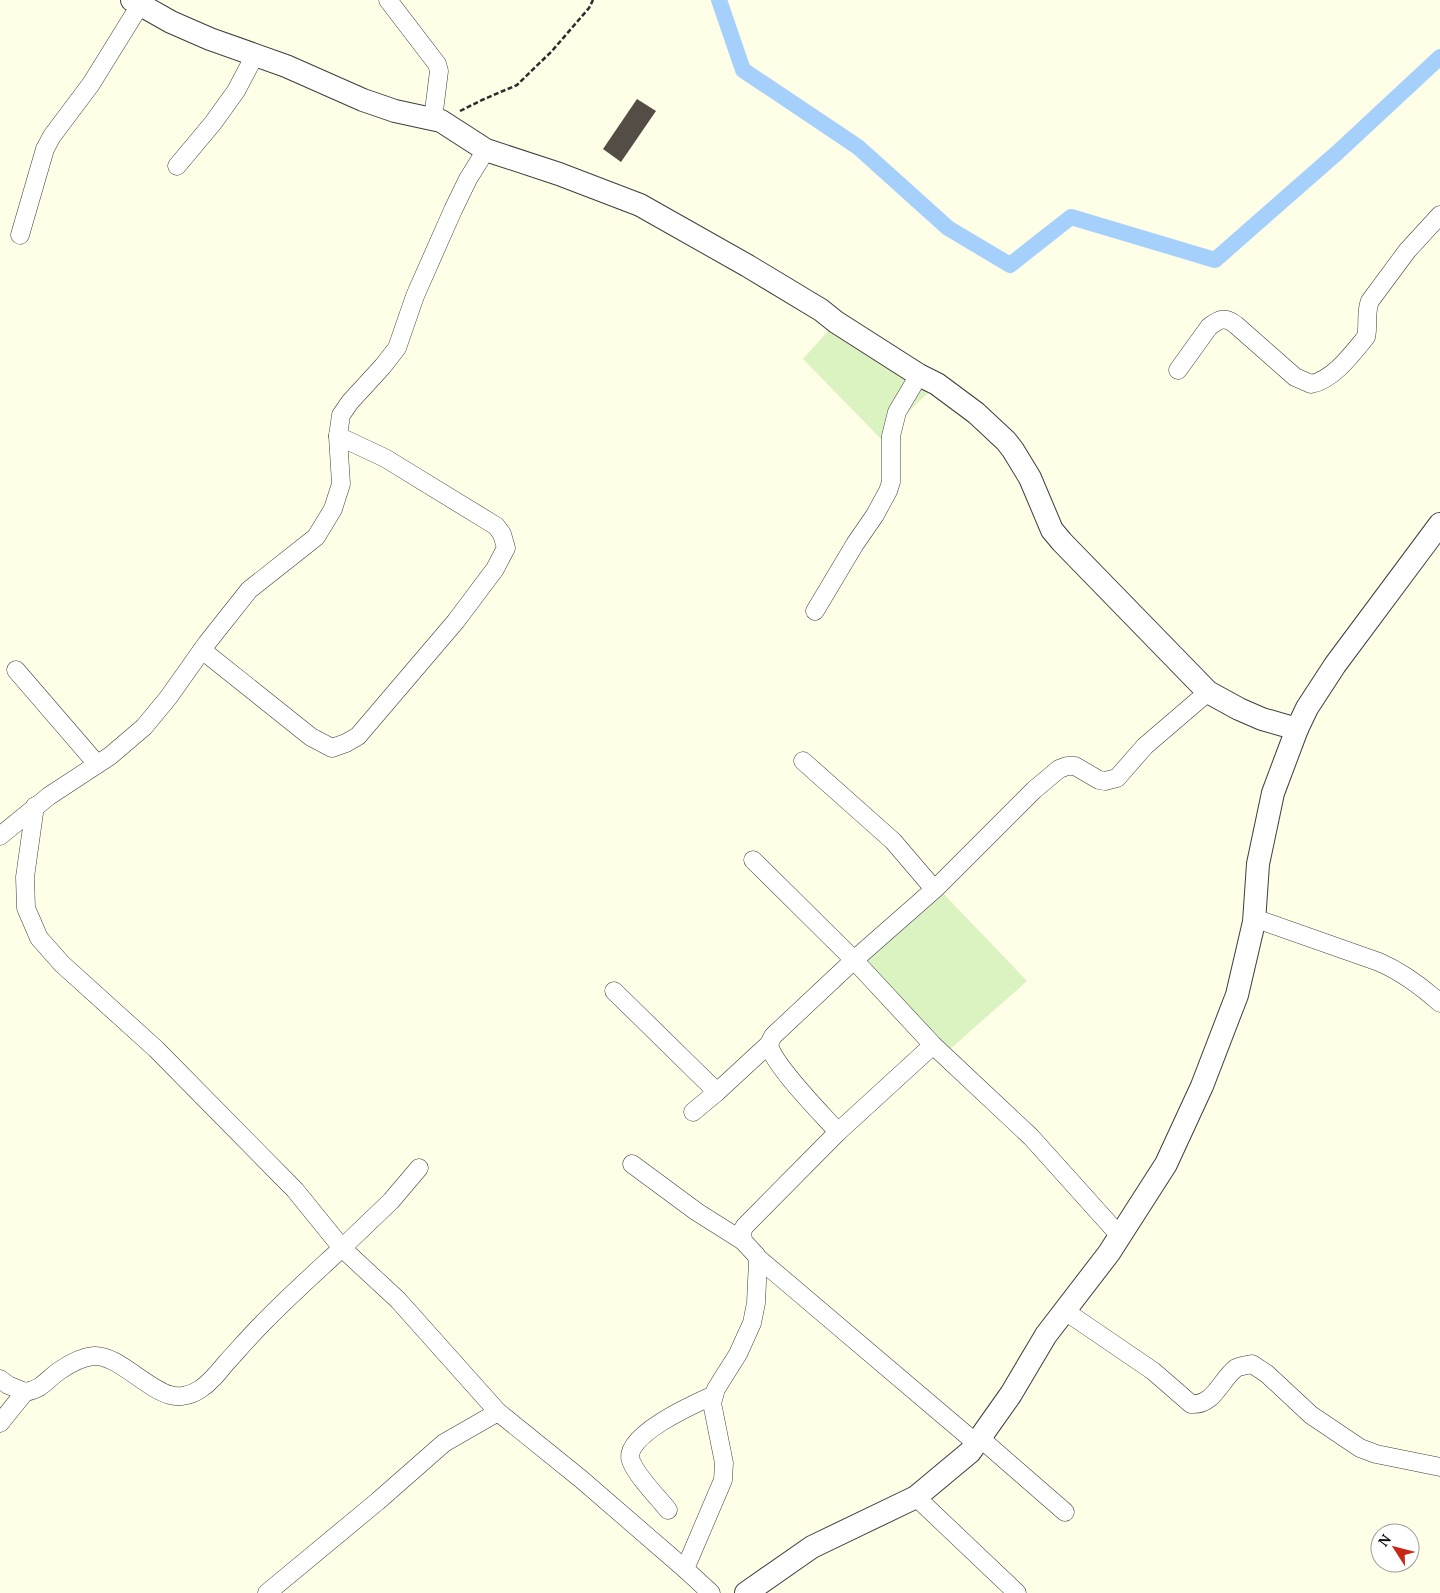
<svg xmlns="http://www.w3.org/2000/svg" width="1440" height="1593" font-family="'PT Serif',serif">
<rect width="100%" height="100%" fill="#fffee7"/>
<g fill="#daf3c0">
<path d="M836,322L937,384L881,439L803,359Z"/>
<path d="M937,887L1027,981L949,1050L859,955Z"/>
</g>
<g fill="none" stroke-linecap="round" stroke-linejoin="round">
<path stroke="#a6d0fc" stroke-width="16" d="M719,0L743,70L858,147L948,228L1010,265L1071,217L1215,260L1338,152L1440,57"/>
</g>
<path fill="#544d46" d="M637,99L656,111L621,162L603,149Z"/>
<g fill="none" stroke-linecap="round" stroke-linejoin="round">
<g stroke="#3d3d3d" stroke-width="19">
<g id="minor">
<path d="M388,0L437,64L439,71L433,119"/>
<path d="M177,166L213,123L236,91L255,55"/>
<path d="M20,235L45,149L52,136L91,84L140,5"/>
<path d="M1178,370L1209,327C1219,319 1225,316 1236,325L1295,377L1311,384C1333,380 1352,354 1366,337C1369,324 1365,313 1370,301L1407,251L1440,215"/>
<path d="M815,611L855,544L875,515L888,491L891,482V436L897,412L919,375"/>
<path d="M202,650L311,737L332,748L346,743L358,736L456,621L495,569L506,548L502,534L496,526L385,458L338,436"/>
<path d="M16,670L97,764"/>
<path d="M803,761L893,841L934,889"/>
<path d="M0,836L49,796L110,756L144,727L168,698L207,643L249,590L316,537L333,509L341,484L338,436L341,415L350,402L383,366L397,348L415,296L453,210L468,179L486,150"/>
<path d="M1254,918L1379,962C1402,972 1421,986 1440,1003"/>
<path d="M614,991L717,1092"/>
<path d="M693,1112L717,1092L769,1044"/>
<path d="M838,1132L933,1045"/>
<path d="M632,1164L697,1212L743,1241"/>
<path d="M419,1168L391,1201L342,1248L398,1300L498,1412L581,1479L685,1569"/>
<path d="M1120,1236L1031,1137L933,1045L854,960L937,887L1034,790L1059,769L1067,766H1075L1099,780L1105,781L1117,778L1145,746L1208,692"/>
<path d="M758,1258L976,1443"/>
<path d="M1065,1311L1153,1371L1191,1404C1214,1406 1221,1379 1236,1368C1240,1366 1247,1365 1252,1364L1267,1374L1311,1415L1360,1448L1376,1454L1440,1467"/>
<path d="M0,1379L8,1385L25,1392"/>
<path d="M0,1423L25,1392C43,1389 46,1380 59,1371C69,1364 82,1357 94,1356C116,1354 147,1389 170,1395C179,1398 191,1395 199,1390C210,1383 218,1373 226,1363C238,1350 250,1336 262,1324C287,1298 315,1273 342,1248L295,1190L156,1049L62,964L39,938L26,908L25,877L35,806"/>
<path d="M980,1438L1065,1512"/>
<path d="M916,1497L1017,1593"/>
<path d="M668,1510C657,1496 638,1478 631,1461C621,1436 696,1403 714,1395"/>
<path d="M267,1593L378,1501L444,1443L498,1412"/>
<path d="M711,1593L685,1569L723,1480L724,1463L712,1403L716,1389L738,1354L752,1323L756,1303L758,1261L756,1255L743,1241L742,1231L745,1226L838,1132C823,1115 772,1064 769,1044L773,1036L854,960L753,860"/>
</g>
</g>
<g stroke="#3d3d3d" stroke-width="24">
<g id="tertiary">
<path d="M132,0L171,22L210,39L286,66L363,100L395,111L441,121L486,150L559,174L640,205L748,266L821,310L836,322L919,375L937,384L976,413L1006,441L1013,450L1030,478L1052,530L1062,542L1208,692L1239,709L1262,719L1297,729L1307,708L1335,665L1440,524"/>
<path d="M746,1593L812,1547L916,1497L970,1452L1011,1394L1046,1335L1109,1253L1166,1164L1202,1086L1237,995L1254,922L1258,864L1273,793L1297,729"/>
</g>
</g>
<path stroke="#2c2c2c" stroke-width="2.5" stroke-dasharray="5 2.5" stroke-linecap="butt" d="M460,111L482,100L517,85L552,51L589,8L593,0"/>
<use href="#minor" stroke="#fff" stroke-width="18"/>
<use href="#tertiary" stroke="#fff" stroke-width="22"/>
</g>
<g transform="translate(1395 1548) rotate(306)"><circle r="24" fill="#ffffff" stroke="#9d9d9d"/>
<path d="M0-4L9 19L0 12L-9 19Z" fill="#c62716"/>
<text y="-8" font-size="14" font-weight="bold" text-anchor="middle" fill="#0a0a0a">N</text>
</g>
</svg>
